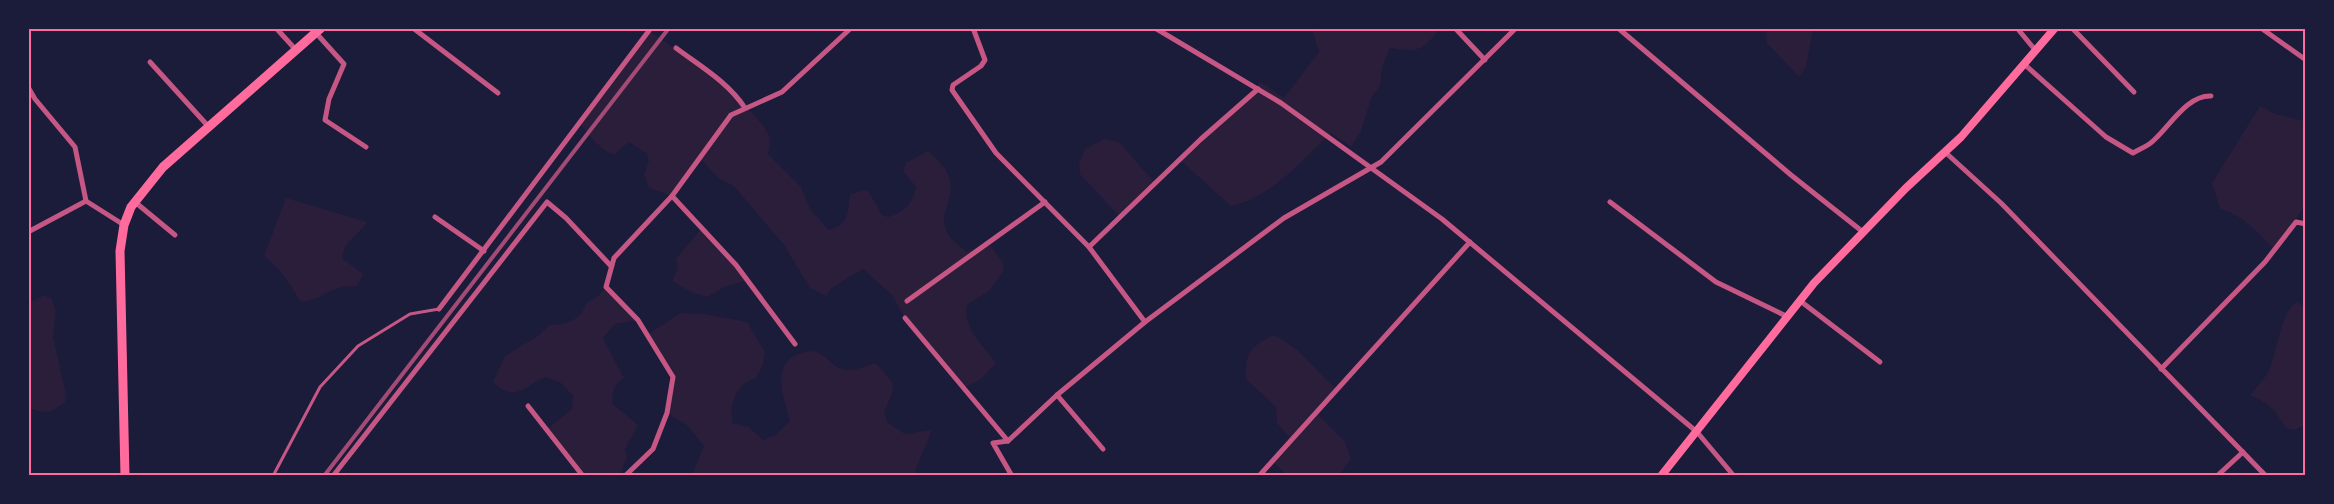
<svg xmlns="http://www.w3.org/2000/svg" width="2334" height="504" font-family="Raleway,sans-serif">
<rect width="100%" height="100%" fill="#1b1b3a"/>
<g fill="#2a1e3b">
<path d="M1312,29H1439C1423,52 1416,52 1390,48L1382,67L1380,86L1372,96L1361,131L1351,147L1331,133C1303,160 1270,198 1231,206L1179,159L1261,82L1284,98L1319,52Z"/>
<path d="M1766,29H1813L1806,67L1799,77L1767,43Z"/>
<path d="M649,31C675,48 765,111 770,140C770,144 769,150 768,154L801,187L810,209L829,230C850,224 847,213 850,195L863,190L869,192L882,215L888,217C903,213 914,202 916,187L903,171L906,163L928,151C936,158 946,167 949,177C959,208 922,219 967,252L988,243L1002,261L1004,270L990,290L967,305C963,328 983,345 996,363L981,379L963,388L905,318L892,295L863,269L833,287L826,296L810,288L784,245L734,186L718,178L700,158L672,196L649,188L644,175L649,160L646,153L629,142L614,155C599,149 590,136 580,124Z"/>
<path d="M2260,106L2275,114L2305,121V206L2274,250C2260,233 2241,214 2220,209L2212,183Z"/>
<path d="M1104,139L1119,142L1155,183L1120,217L1080,174L1079,163L1085,149Z"/>
<path d="M286,198L367,222C358,236 342,242 343,259L363,274L357,286C328,286 325,299 301,302L280,270L264,256Z"/>
<path d="M702,228L747,280L724,287L707,297L693,293L672,281L678,268L676,259Z"/>
<path d="M606,287L638,320L615,324L603,338L624,378C614,385 611,392 613,404L638,425L625,449L627,458L622,468L621,475H583L546,430L572,409L573,396L561,383L546,377C523,386 516,404 493,382L505,356L539,335L549,325C565,325 581,321 586,303L596,298Z"/>
<path d="M44,295L51,298L56,311L53,337L66,394L65,402C51,413 45,415 28,407L29,303Z"/>
<path d="M2297,302L2305,307L2306,425L2294,430L2286,428C2272,407 2275,407 2250,395C2257,387 2266,377 2270,368C2277,352 2281,310 2297,302Z"/>
<path d="M681,313L704,314L747,322L765,352L763,365L756,378C734,385 731,403 732,423L749,427L763,440L775,435L790,421C784,398 770,366 798,354C804,352 810,350 816,352C827,355 830,364 839,368C850,373 866,366 876,363L893,383L892,394L884,413L888,423L905,434L932,430L914,474L692,475L704,446L688,426L667,413L673,377L648,334Z"/>
<path d="M1273,335C1303,348 1312,369 1337,389L1316,412L1345,442L1351,459L1339,475H1287L1272,461L1291,440L1277,423L1276,407L1246,379C1244,353 1251,347 1273,335Z"/>
</g>
<g fill="none" stroke-linecap="round" stroke-linejoin="round">
<path stroke="#c65784" stroke-width="3" d="M273,476L320,387L358,346L410,314L439,309"/>
<g stroke="#c65784" stroke-width="5">
<path d="M276,28L296,50"/>
<path d="M413,28L498,93"/>
<path d="M973,28L985,60L981,66L953,85L952,90L996,153L1089,247L1201,139L1258,89"/>
<path d="M1155,28L1281,103L1442,219L1697,432L1734,476"/>
<path d="M1455,28L1485,60"/>
<path d="M1618,28L1791,175L1863,232"/>
<path d="M2017,28L2036,51"/>
<path d="M2072,28L2134,92"/>
<path d="M2261,28L2306,60"/>
<path d="M316,33L344,64L329,99L325,120L366,147"/>
<path d="M676,48C700,66 728,82 745,108"/>
<path d="M150,62L208,126"/>
<path d="M2024,64L2106,137L2133,153C2140,149 2148,146 2153,141C2170,126 2187,95 2211,96"/>
<path d="M28,87L35,99L75,147L86,201"/>
<path d="M1945,152L2001,203L2266,476"/>
<path d="M672,196L736,265L795,344"/>
<path d="M135,202L175,235"/>
<path d="M1610,202L1716,282L1786,316"/>
<path d="M435,217L484,251"/>
<path d="M28,232L86,201L124,225"/>
<path d="M1089,247L1145,322"/>
<path d="M1799,300L1880,362"/>
<path d="M907,301L1045,202"/>
<path d="M439,309L651,28"/>
<path d="M905,318L1008,441"/>
<path d="M2161,369L2265,262L2296,222L2306,224"/>
<path d="M1057,395L1103,449"/>
<path d="M528,406L583,476"/>
<path d="M333,476L547,202L566,218L611,266"/>
<path d="M625,476L653,449L667,413L673,377L638,320L606,287L614,258L672,196L731,115L782,92L851,28"/>
<path d="M1012,476L993,443L1008,441L1057,395L1145,322L1284,218L1381,162L1516,28"/>
<path d="M1259,476L1470,242"/>
<path d="M2217,476L2243,452"/>
</g>
<path stroke="#ff6b9d" stroke-width="8" d="M1661,476L1814,283L1906,188L1961,137L2055,28"/>
<path stroke="#ff6b9d" stroke-width="9" d="M125,476L120,251L124,225L131,207L163,167L321,28"/>
<path stroke="#a44b75" stroke-width="4" d="M324,476L669,28"/>
</g>
<rect width="2334" height="504" fill="none" stroke="#1b1b3a" stroke-width="60"/>
<rect x="30" y="30" width="2274" height="444" fill="none" stroke="#ff6b9d" stroke-width="2"/>
</svg>
